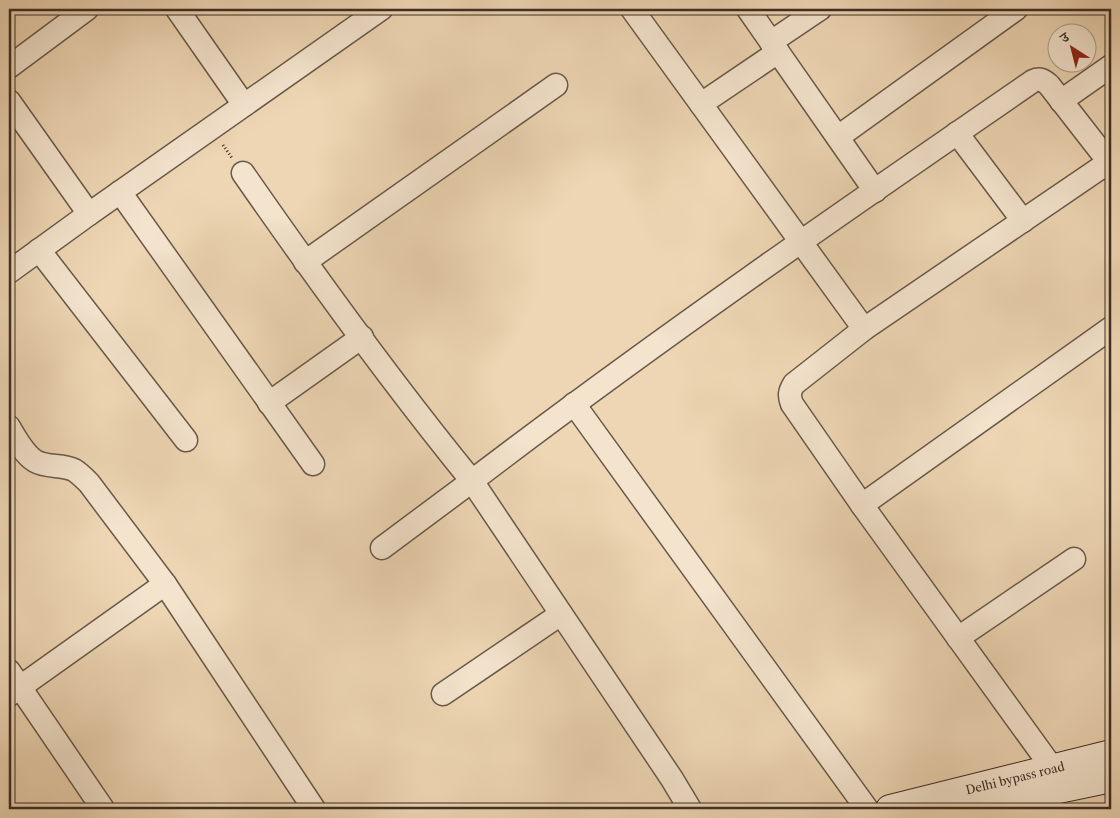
<svg xmlns="http://www.w3.org/2000/svg" width="1120" height="818" font-family="'Libre Caslon Text','Noto Serif Devanagari',serif">
<rect width="100%" height="100%" fill="#eed6b4"/>
<filter id="stains"><feTurbulence type="fractalNoise" baseFrequency=".004" numOctaves="4"/><feColorMatrix values="0 0 0 0 .2 0 0 0 0 .09 0 0 0 0 .02 0 0 0 .5 -.17"/></filter>
<radialGradient id="worn" r=".72"><stop offset=".6" stop-color="#630" stop-opacity="0"/><stop offset="1" stop-color="#630" stop-opacity=".3"/></radialGradient>
<g fill="none" stroke-linecap="round" stroke-linejoin="round">
<g stroke="#69594a" stroke-width="25">
<g id="street">
<path d="M177,9L244,105"/>
<path d="M632,9L864,329"/>
<path d="M748,9L875,191"/>
<path d="M771,42L820,9"/>
<path d="M9,67L87,9"/>
<path d="M9,101L89,214L9,272"/>
<path d="M1061,101L1111,66"/>
<path d="M701,104L778,52"/>
<path d="M957,133L1023,221"/>
<path d="M838,137L1016,9"/>
<path d="M243,173C316,278 391,382 472,481C654,342 844,211 1033,81C1040,78 1043,80 1049,85L1109,162L1107,168L1111,169"/>
<path d="M120,192L313,464"/>
<path d="M89,214L381,9"/>
<path d="M39,250L186,440"/>
<path d="M305,262L556,85"/>
<path d="M269,403L362,337"/>
<path d="M574,404L867,809"/>
<path d="M9,427C16,439 24,454 35,461C47,468 62,464 74,470C79,473 84,478 89,483L165,584L314,809"/>
<path d="M862,505L1111,328"/>
<path d="M382,548L472,481L672,779L690,809"/>
<path d="M958,638L1074,559"/>
<path d="M9,671L103,809"/>
<path d="M443,694L561,614"/>
<path d="M9,695L165,584"/>
<path d="M1053,769L862,505L792,404C789,396 789,392 794,384L864,329L1109,162"/>
</g>
</g>
<g stroke="#3d2f26" stroke-width="30">
<g id="secondary">
<path d="M890,809L1111,754"/>
<path d="M973,809L1011,799L1111,778"/>
</g>
</g>
<path stroke="#3d2f26" stroke-width="3" stroke-dasharray="1 2.5" stroke-linecap="butt" d="M223,145L232,158"/>
<use href="#street" stroke="#f4e4ce" stroke-width="22"/>
<use href="#secondary" stroke="#f4e4ce" stroke-width="28"/>
</g>
<g text-anchor="middle" dominant-baseline="central" stroke-width="4" stroke-linejoin="round" paint-order="stroke">
<g font-size="12" fill="#3d2f26" stroke="#f4e4ce">
<text transform="translate(1015 778) rotate(-14)">Delhi bypass road</text>
</g>
</g>
<rect width="1120" height="818" fill="none" stroke="#eed6b4" stroke-width="30"/>
<rect x="10" y="10" width="1100" height="798" fill="none" stroke="#3d2f26" stroke-width="2.5"/>
<rect x="15" y="15" width="1090" height="788" fill="none" stroke="#3d2f26"/>
<g transform="translate(1072 48) rotate(324)"><circle r="24" fill="#f4e4ce" stroke="#ab9c8b"/>
<path d="M0-4L9 19L0 12L-9 19Z" fill="#8f2418"/>
<text y="-8" font-size="14" font-weight="bold" text-anchor="middle" fill="#3d2f26">उ</text>
</g>
<rect width="100%" height="100%" filter="url(#stains)"/>
<rect width="100%" height="100%" fill="url(#worn)"/>
</svg>
